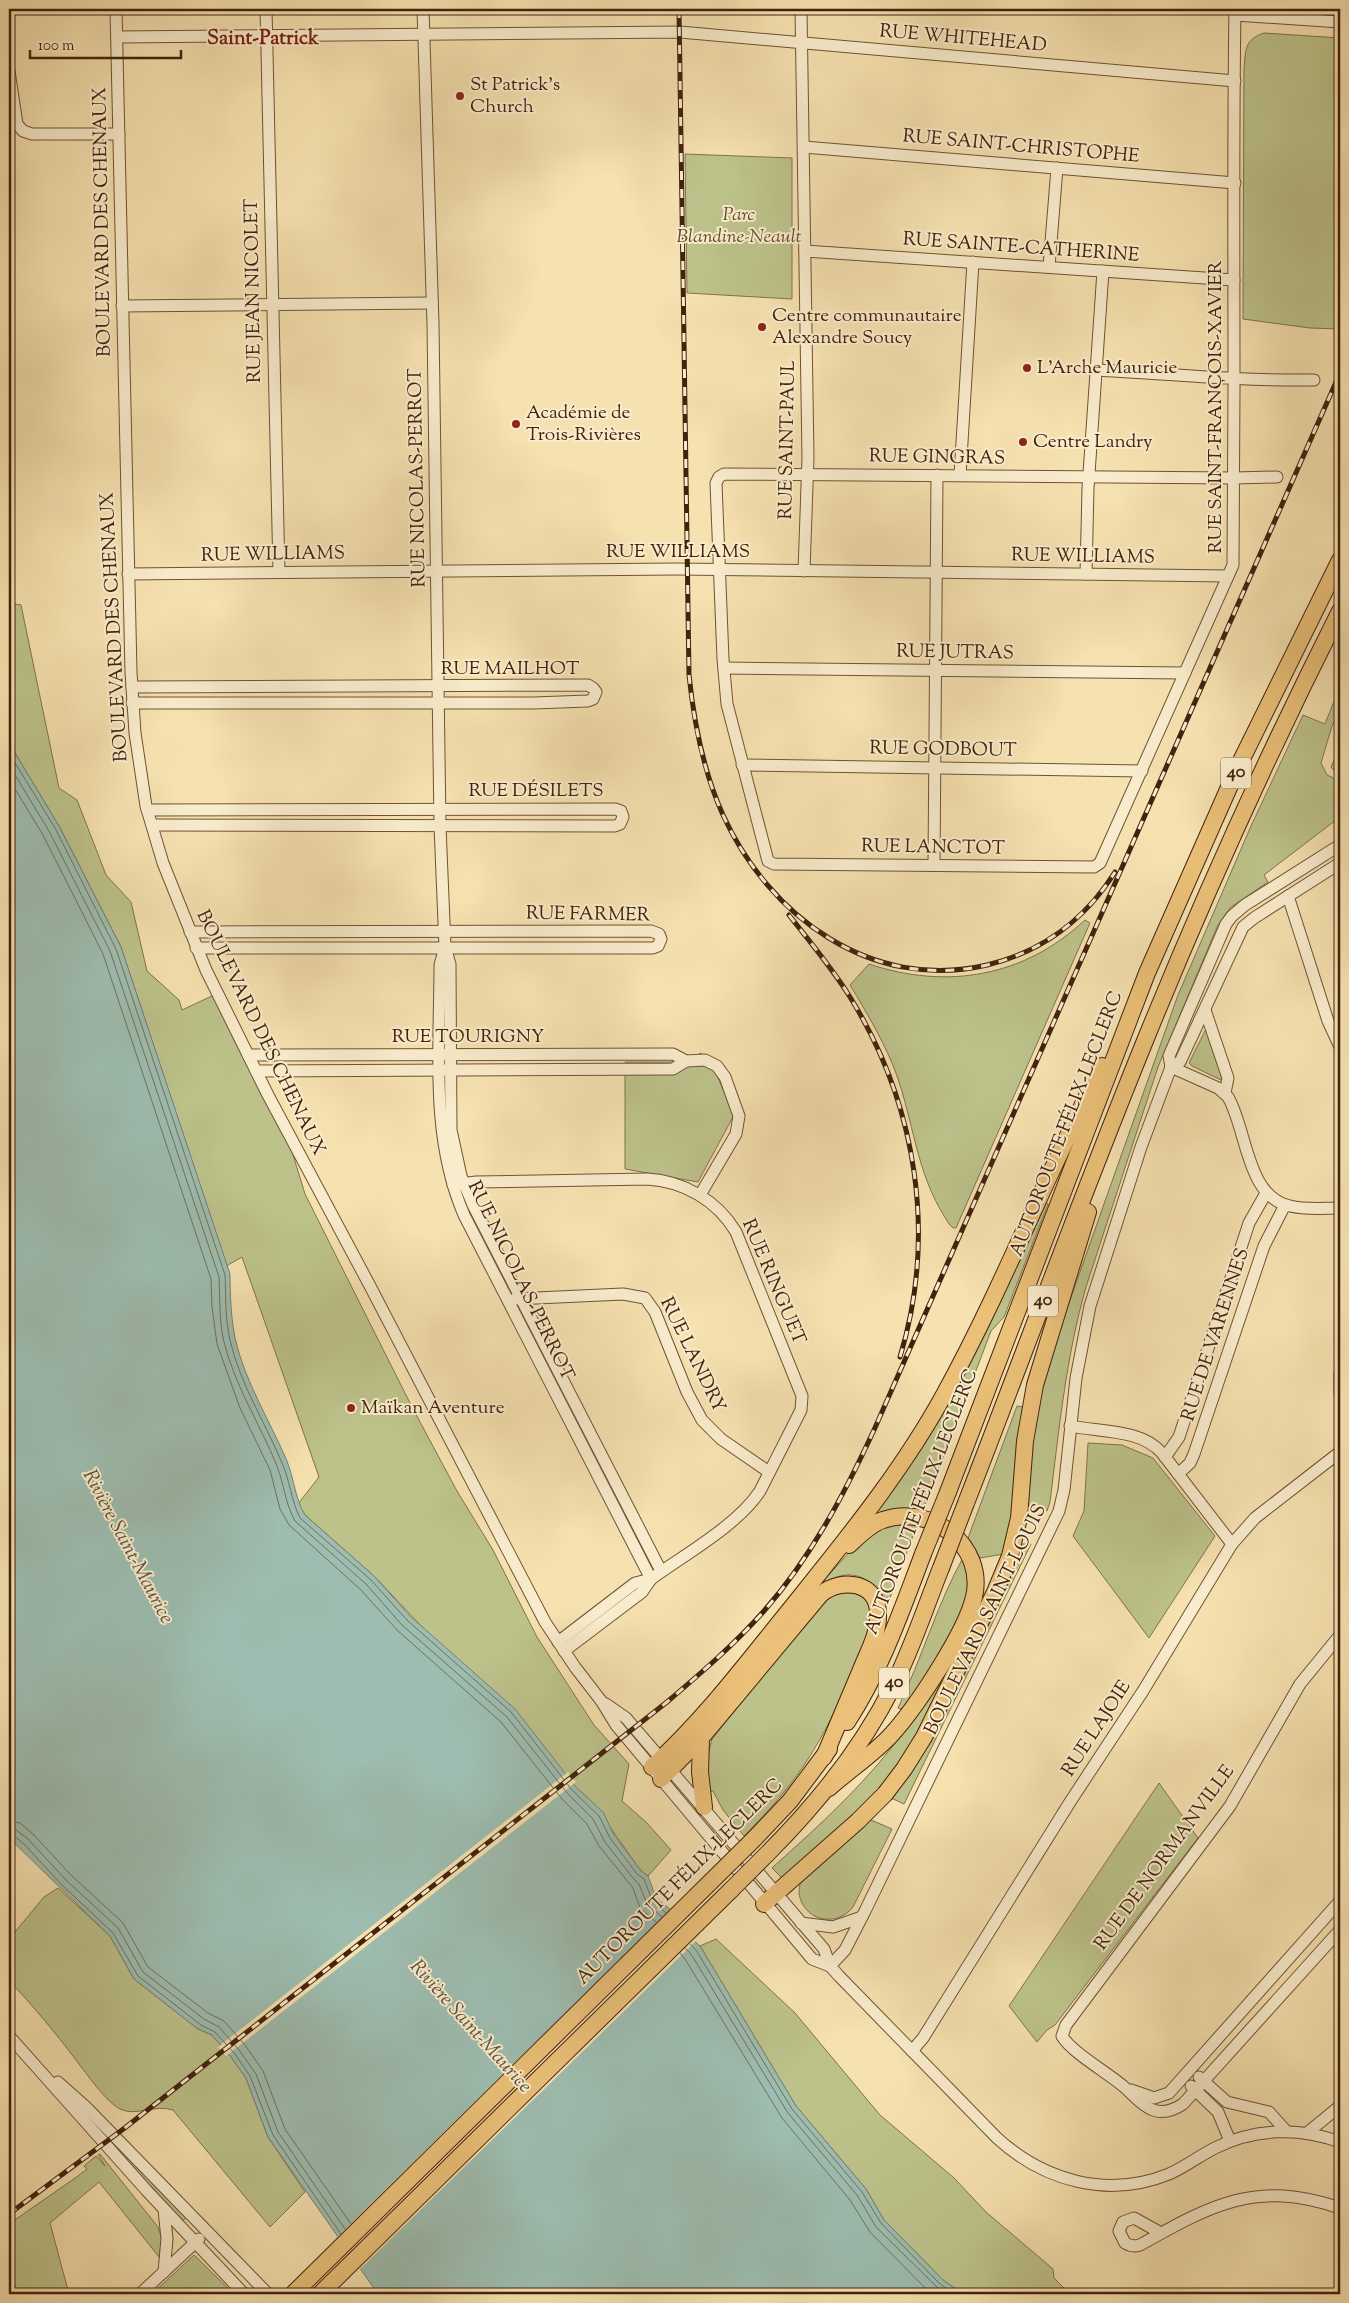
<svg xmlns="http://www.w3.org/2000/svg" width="1349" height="2303" font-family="'Sorts Mill Goudy',serif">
<rect width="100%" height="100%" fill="#f6e1b0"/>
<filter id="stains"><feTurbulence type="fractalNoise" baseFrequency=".004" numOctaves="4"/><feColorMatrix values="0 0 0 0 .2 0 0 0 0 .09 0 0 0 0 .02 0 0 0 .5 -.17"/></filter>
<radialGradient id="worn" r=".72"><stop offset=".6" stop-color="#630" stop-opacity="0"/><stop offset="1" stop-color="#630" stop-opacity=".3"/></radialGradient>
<g fill="#bdc28b" stroke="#80724c">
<path d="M1264,33L1340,38V329L1310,328L1243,319L1244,69C1246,49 1244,40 1264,33Z"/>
<path d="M685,154L792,158V299L687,293Z"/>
<path d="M9,603L21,605L59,788L77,800L106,875L131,902L147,971L179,1000L182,1010L214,995L279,1109L305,1194L412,1407L457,1491L493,1550L537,1637L594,1725L629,1764L622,1801L646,1822L671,1850L648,1876L641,1871L607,1823L374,1576L305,1515L298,1504L319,1477L242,1257L226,1266L121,947L59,826L9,743Z"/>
<path d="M1340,686V710L1332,726L1321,763L1327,775L1340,781V817L1264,875L1268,882L1231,907L1218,925L1158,1067L1086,1287C1066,1357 1059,1430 1050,1502L1047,1511L1028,1505L1031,1438L1037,1402L1058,1334L1178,995L1251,826L1303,715L1325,724Z"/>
<path d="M1340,746V774L1338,775L1331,767Z"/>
<path d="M1085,920L1090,923L956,1228H953C947,1223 944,1215 940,1209C914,1163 912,1111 892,1063C880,1035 865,1010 850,985L869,964C947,990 1024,977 1085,920Z"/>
<path d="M1206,1029L1222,1078L1221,1080L1192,1066L1189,1063Z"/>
<path d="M700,1053L710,1059L734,1115L698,1182L625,1169V1062H698Z"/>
<path d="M1041,1201L1048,1204L1004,1317L991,1331L923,1510C905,1508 891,1507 874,1515Z"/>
<path d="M1017,1406L1024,1407L1015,1503L1004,1554L980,1558L968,1538Z"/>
<path d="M1088,1443L1122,1445L1153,1458L1215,1536L1149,1638L1073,1536L1084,1511Z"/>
<path d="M918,1522L890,1598C879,1598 877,1589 869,1582C851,1568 830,1577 815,1590L854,1547L886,1524Z"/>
<path d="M1022,1544H1031L904,1804L891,1798C928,1751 952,1699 978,1646C994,1612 1011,1580 1022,1544Z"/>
<path d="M964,1556C966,1564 972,1577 971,1586C967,1606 917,1700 901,1709L898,1708C922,1658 937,1604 964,1556Z"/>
<path d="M849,1588L869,1600C870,1607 873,1616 872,1623C871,1634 857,1660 852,1672C823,1742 798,1782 744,1836L723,1810L713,1791L710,1792L707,1758L712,1739L825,1598Z"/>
<path d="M962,1640L919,1736L877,1794L782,1878L772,1868C821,1824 871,1779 909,1724C928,1697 944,1668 962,1640Z"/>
<path d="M1159,1783L1198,1838L1055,2025L1047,2030L1037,2042L1009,2006Z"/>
<path d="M871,1820L892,1829L853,1907C838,1926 808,1923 800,1898C798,1892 800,1887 800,1883Z"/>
<path d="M58,1888L110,1936L134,1979L198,2029L212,2035L231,2057L246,2078L268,2137L305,2192L270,2227L173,2110C155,2104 136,2117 120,2109C105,2101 87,2074 76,2060C55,2032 33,2006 9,1980L10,1938L44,1897Z"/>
<path d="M716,1939L795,2013L880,2115L954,2178L986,2212L1053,2269L1054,2278L1070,2294H963L943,2280L884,2220L866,2189L796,2106L700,1946Z"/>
<path d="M82,2110L187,2216L183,2221L82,2112Z"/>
<path d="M100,2154L158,2227L162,2239L159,2257L99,2182L50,2223L69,2294H19L9,2276V2224L78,2176L87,2169L84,2166L96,2156L105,2166L98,2155Z"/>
<path d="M194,2255L234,2294L191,2288L163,2294H152Z"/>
</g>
<path fill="#9dbdb0" stroke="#797f6e" d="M9,743L59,826L121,947L230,1274C230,1295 231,1317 235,1338C245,1382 270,1421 287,1461C294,1479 295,1498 305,1515L374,1576L410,1616L515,1709L576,1787L603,1812L614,1835L641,1871L648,1876L656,1898L671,1910L688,1935L700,1946L796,2106L866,2189L884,2220L943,2280L963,2294H378L268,2137L246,2078L231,2057L212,2035L198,2029L134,1979L110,1936L9,1838Z"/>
<g fill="#f6e1b0">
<path d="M568,1772L576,1782L226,2056L218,2047Z"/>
<path d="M672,1908L683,1925L697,1940L358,2271L335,2239Z"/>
</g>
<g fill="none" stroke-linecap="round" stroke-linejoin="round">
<g stroke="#70705e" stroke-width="1">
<path d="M9,753L55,828L116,949L225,1275C226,1297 225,1319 230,1340C240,1384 265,1422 282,1463C290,1481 291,1500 300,1518L371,1580L407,1620L511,1712L572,1790L599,1816L610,1838L637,1874L644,1879L652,1900L666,1913"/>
<path d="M9,765L49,831L110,951L219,1277C220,1298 219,1321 224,1342C235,1386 260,1424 277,1466C284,1484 285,1503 295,1521L366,1584L402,1625L507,1717L568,1794L593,1819L605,1842L633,1878L639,1884L647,1904L662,1917"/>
<path d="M9,779L43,835L103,954L211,1279L212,1307L217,1344L240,1408L270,1470L280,1509L289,1525L361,1590L398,1631L501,1722L562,1799L587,1824L599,1846L633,1888L640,1908L656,1922"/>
<path d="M9,1821L20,1823L33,1834L71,1875L123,1923L148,1967L208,2013L224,2021L245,2045L263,2071L285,2129L351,2224"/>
<path d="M9,1828L16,1830L28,1839L66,1880L118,1928L143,1972L204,2019L219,2027L239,2050L256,2074L278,2132L345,2229"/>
<path d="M9,1834L13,1835L24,1844L62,1885L113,1933L138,1976L201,2025L215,2032L235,2054L250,2076L273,2135L341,2234"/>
<path d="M690,1944L696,1950L792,2109L862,2192L881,2223L939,2283L954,2294"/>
<path d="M685,1948L691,1954L788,2113L857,2195L876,2227L944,2294"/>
<path d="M680,1953L685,1959L782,2118L850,2200L870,2232L931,2294"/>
</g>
<g stroke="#6f5235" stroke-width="13">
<g id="minor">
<path d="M116,9L131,672L135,733L146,806L163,863L206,970L268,1095L370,1286L545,1622L575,1667L602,1702L616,1725L812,1959L830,1966"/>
<path d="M266,9L279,572"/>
<path d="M423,9L433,324L440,826L445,947L450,964L451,1130L461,1176L473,1205L661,1571"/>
<path d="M801,9L808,458L804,571"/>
<path d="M1235,9C1233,132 1234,255 1234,378V388C1234,447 1233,506 1233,565L1100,863L1094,867L774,864L768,861L727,704L723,659L716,483L719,477L724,474L1234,478L1277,477"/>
<path d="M1235,15L1340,22"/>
<path d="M117,37L680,32L1235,81"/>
<path d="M9,71L17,124L23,131L32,134H119"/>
<path d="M804,147L1235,183"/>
<path d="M805,251L1234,280"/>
<path d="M1049,267L1057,168"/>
<path d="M122,306L432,303"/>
<path d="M1096,370C1169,374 1241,381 1314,380"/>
<path d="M960,475L973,262"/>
<path d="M128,574L677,569L1228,576"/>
<path d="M1086,574L1088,488L1103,271"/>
<path d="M724,668L1185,673"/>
<path d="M132,687L588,685L593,688L596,692L593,699L588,701L534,703H132"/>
<path d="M742,765L1142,771"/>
<path d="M147,810L615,809L621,811L623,817L620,824L615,826L152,825"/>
<path d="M934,865L937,475"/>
<path d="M1288,896L1328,1021L1340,1047"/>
<path d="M190,932L651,931L659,934L661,939L658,946L653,948H196"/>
<path d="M445,947L440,965C440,1049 430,1136 464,1215L651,1579"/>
<path d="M1205,1010L1228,1078L1225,1093"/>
<path d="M248,1055L673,1054L686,1061L705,1060L717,1066L725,1077L739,1116L736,1134L700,1195"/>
<path d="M1171,1067L1180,1062L1243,927L1254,918L1340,863"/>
<path d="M1171,1067L1218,1088L1228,1097C1247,1129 1246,1197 1290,1206C1306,1210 1324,1208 1340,1208"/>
<path d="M256,1071L673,1069L686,1061"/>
<path d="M453,1185L476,1182L647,1179C683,1181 717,1200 736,1232L802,1396L801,1410L760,1491C738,1525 684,1555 651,1579L642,1592L564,1651"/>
<path d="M515,1299L623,1294L645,1298L655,1312L687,1392L702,1420L721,1439L769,1472"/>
<path d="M1340,1374V1393"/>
<path d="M1070,1426C1100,1432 1141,1429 1162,1453L1232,1544"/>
<path d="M1165,1457L1179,1437L1249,1223L1266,1193"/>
<path d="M1178,1474L1190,1463L1194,1454L1264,1246L1285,1205"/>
<path d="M1340,1635L1300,1684L1230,1806L1066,2025L1062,2036C1071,2052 1108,2073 1123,2086C1133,2094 1140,2105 1153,2110C1164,2114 1174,2110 1183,2104L1340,1930"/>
<path d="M558,1642L635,1583L651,1579"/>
<path d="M606,1704L626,1718L824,1949L830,1966L839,1976L997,2138C1044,2181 1108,2199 1169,2174C1185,2167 1199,2156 1215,2148C1254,2128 1299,2127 1340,2142"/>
<path d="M801,1923L833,1927L862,1917"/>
<path d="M830,1966L845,1950L865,1911L1059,1511L1064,1490L1076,1378L1090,1306L1141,1147L1171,1067L1169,1056L1226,924L1232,916L1245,905L1340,845"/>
<path d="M9,2036L147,2191L244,2294"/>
<path d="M912,2051L923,2038L1070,1802L1143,1691L1232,1544L1255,1518L1340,1452"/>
<path d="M1199,2077L1227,2102L1269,2112L1286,2131"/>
<path d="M58,2082L86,2107L268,2294"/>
<path d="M1191,2086L1218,2112L1230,2141"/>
<path d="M1131,2090L1154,2098L1169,2093L1340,1901"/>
<path d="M1307,2133L1340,2106"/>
<path d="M164,2210L167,2239L164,2272"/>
<path d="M1161,2233L1134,2218L1123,2222L1119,2231L1125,2243C1130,2246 1134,2247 1140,2245C1211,2205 1257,2179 1340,2208"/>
<path d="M140,2294L199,2239"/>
</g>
</g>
<g stroke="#42220c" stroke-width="18">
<g id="highway">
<path d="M948,1492L1147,973L1238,767L1340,560"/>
<path d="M966,1503C1027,1346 1085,1187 1149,1031C1207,889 1271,748 1340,611"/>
<path d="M847,1722C881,1670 901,1612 923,1554"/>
<path d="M701,1738L700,1772L704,1807"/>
<path d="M652,1767C703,1721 745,1665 788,1612C844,1542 902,1472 945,1393C1003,1287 1047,1173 1102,1066"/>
<path d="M661,1779L701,1738L821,1594C842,1577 878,1582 878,1614C879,1634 867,1654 860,1672C848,1700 836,1729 824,1757"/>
<path d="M829,1788C849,1770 874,1754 892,1734C917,1706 966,1632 974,1597C986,1546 931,1503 883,1520C870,1524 859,1536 849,1545"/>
<path d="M754,1839L790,1801L829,1749"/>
<path d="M767,1854C817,1804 860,1751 892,1688C912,1649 925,1608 941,1568"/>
<path d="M764,1904L858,1821L885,1794L904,1769L924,1737L995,1592L1010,1556L1019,1518L1025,1441L1035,1385L1088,1212"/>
<path d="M320,2294L732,1889"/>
</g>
</g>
<use href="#minor" stroke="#f9eccc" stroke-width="11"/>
<use href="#highway" stroke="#ebc078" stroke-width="16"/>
<g stroke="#42220c" stroke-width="5">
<g id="rail">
<path d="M679,9L689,675C694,723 703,771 723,815C769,916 871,992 987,965C1041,952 1085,920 1115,872"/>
<path d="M789,915C810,942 832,968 850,997C917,1105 937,1235 900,1357"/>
<path d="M9,2214L126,2127L667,1702C701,1673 735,1644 764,1611C811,1557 844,1495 874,1430L1340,373"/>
</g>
</g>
<use href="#rail" stroke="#f9eccc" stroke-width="3" stroke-dasharray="9" stroke-linecap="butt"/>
<g stroke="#42220c" stroke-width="18" stroke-linecap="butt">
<g id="highway-bridge">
<path d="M923,1554L948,1492"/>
<path d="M941,1568L966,1503"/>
<path d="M732,1889L767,1854"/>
<path d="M293,2294L754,1839"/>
</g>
</g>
<use href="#highway-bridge" stroke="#ebc078" stroke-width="16"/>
</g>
<g fill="#8f2418" stroke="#f9eccc" stroke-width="2">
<circle cx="460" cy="96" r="5"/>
<circle cx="762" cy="327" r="5"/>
<circle cx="1027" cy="368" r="5"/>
<circle cx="516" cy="424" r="5"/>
<circle cx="1023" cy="442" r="5"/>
<circle cx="351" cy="1408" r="5"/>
</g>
<g text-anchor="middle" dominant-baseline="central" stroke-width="4" stroke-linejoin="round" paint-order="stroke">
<g fill="#f9eccc" stroke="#795f46" stroke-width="1">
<rect x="1221" y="757.5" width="30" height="31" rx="4"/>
<rect x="1028" y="1285.5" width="30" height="31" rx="4"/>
<rect x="879" y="1667.5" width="30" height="31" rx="4"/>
</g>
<g font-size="18" font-weight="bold" fill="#42220c">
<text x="1236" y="773">40</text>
<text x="1043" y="1301">40</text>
<text x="894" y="1683">40</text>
</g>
<g font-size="19" fill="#42220c" stroke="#f9eccc">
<text transform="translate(963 39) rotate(5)">RUE WHITEHEAD</text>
<text transform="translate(1021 147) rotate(5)">RUE SAINT-CHRISTOPHE</text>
<text transform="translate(103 222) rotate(-91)">BOULEVARD DES CHENAUX</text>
<text transform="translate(1021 248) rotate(4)">RUE SAINTE-CATHERINE</text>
<text transform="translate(254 291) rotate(-91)">RUE JEAN NICOLET</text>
<text transform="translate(1216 407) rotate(-90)">RUE SAINT-FRANÇOIS-XAVIER</text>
<text transform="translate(788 440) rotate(-89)">RUE SAINT-PAUL</text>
<text transform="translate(937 458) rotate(1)">RUE GINGRAS</text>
<text transform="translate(418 478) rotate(-91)">RUE NICOLAS-PERROT</text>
<text x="678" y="552">RUE WILLIAMS</text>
<text transform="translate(273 555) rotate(-1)">RUE WILLIAMS</text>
<text transform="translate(1083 557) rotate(1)">RUE WILLIAMS</text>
<text transform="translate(115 627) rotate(-93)">BOULEVARD DES CHENAUX</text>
<text transform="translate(955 653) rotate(1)">RUE JUTRAS</text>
<text x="510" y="669">RUE MAILHOT</text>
<text transform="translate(943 750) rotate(1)">RUE GODBOUT</text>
<text x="536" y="791">RUE DÉSILETS</text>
<text transform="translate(933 848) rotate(1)">RUE LANCTOT</text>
<text transform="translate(588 915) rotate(1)">RUE FARMER</text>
<text transform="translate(260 1033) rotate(64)">BOULEVARD DES CHENAUX</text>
<text x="468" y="1037">RUE TOURIGNY</text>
<text transform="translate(1067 1124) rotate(-69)">AUTOROUTE FÉLIX-LECLERC</text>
<text transform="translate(520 1281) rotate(64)">RUE NICOLAS-PERROT</text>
<text transform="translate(773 1282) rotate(67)">RUE RINGUET</text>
<text transform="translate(1216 1335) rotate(-72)">RUE DE VARENNES</text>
<text transform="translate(692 1355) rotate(64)">RUE LANDRY</text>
<text transform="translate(922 1502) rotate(-69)">AUTOROUTE FÉLIX-LECLERC</text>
<text transform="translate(986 1620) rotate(-64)">BOULEVARD SAINT-LOUIS</text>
<text transform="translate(1097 1729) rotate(-57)">RUE LAJOIE</text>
<text transform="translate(1165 1858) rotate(-54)">RUE DE NORMANVILLE</text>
<text transform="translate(680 1882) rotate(-45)">AUTOROUTE FÉLIX-LECLERC</text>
</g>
<g font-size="19" fill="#42220c" stroke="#f9eccc" text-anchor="start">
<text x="470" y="85">St Patrick's<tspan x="470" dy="22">Church</tspan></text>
<text x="772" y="316">Centre communautaire<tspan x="772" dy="22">Alexandre Soucy</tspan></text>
<text x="1037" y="368">L'Arche Mauricie</text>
<text x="526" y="413">Académie de<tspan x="526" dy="22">Trois-Rivières</tspan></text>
<text x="1033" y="442">Centre Landry</text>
<text x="361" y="1408">Maïkan Aventure</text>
</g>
<g font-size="19" font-style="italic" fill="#614a2c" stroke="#f9eccc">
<text x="739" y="215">Parc<tspan x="739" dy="22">Blandine-Neault</tspan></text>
</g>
<g font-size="20" font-weight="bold" fill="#7a1f14" stroke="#f9eccc">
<text x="263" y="39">Saint-Patrick</text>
</g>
<g font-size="20" font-style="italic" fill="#5d503d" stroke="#f9eccc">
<text transform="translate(127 1547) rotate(62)">Rivière Saint-Maurice</text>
<text transform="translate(470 2027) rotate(48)">Rivière Saint-Maurice</text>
</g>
</g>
<rect width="1349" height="2303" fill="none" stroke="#f6e1b0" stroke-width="30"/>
<rect x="10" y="10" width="1329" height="2283" fill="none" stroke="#42220c" stroke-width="2.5"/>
<rect x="15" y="15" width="1319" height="2273" fill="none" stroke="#42220c"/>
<path d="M30 50v8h151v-8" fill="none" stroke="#42220c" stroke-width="2.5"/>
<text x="38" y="50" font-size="15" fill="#42220c" stroke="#f9eccc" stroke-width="4" paint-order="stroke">100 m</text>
<rect width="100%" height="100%" filter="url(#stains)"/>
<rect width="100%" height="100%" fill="url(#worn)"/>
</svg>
